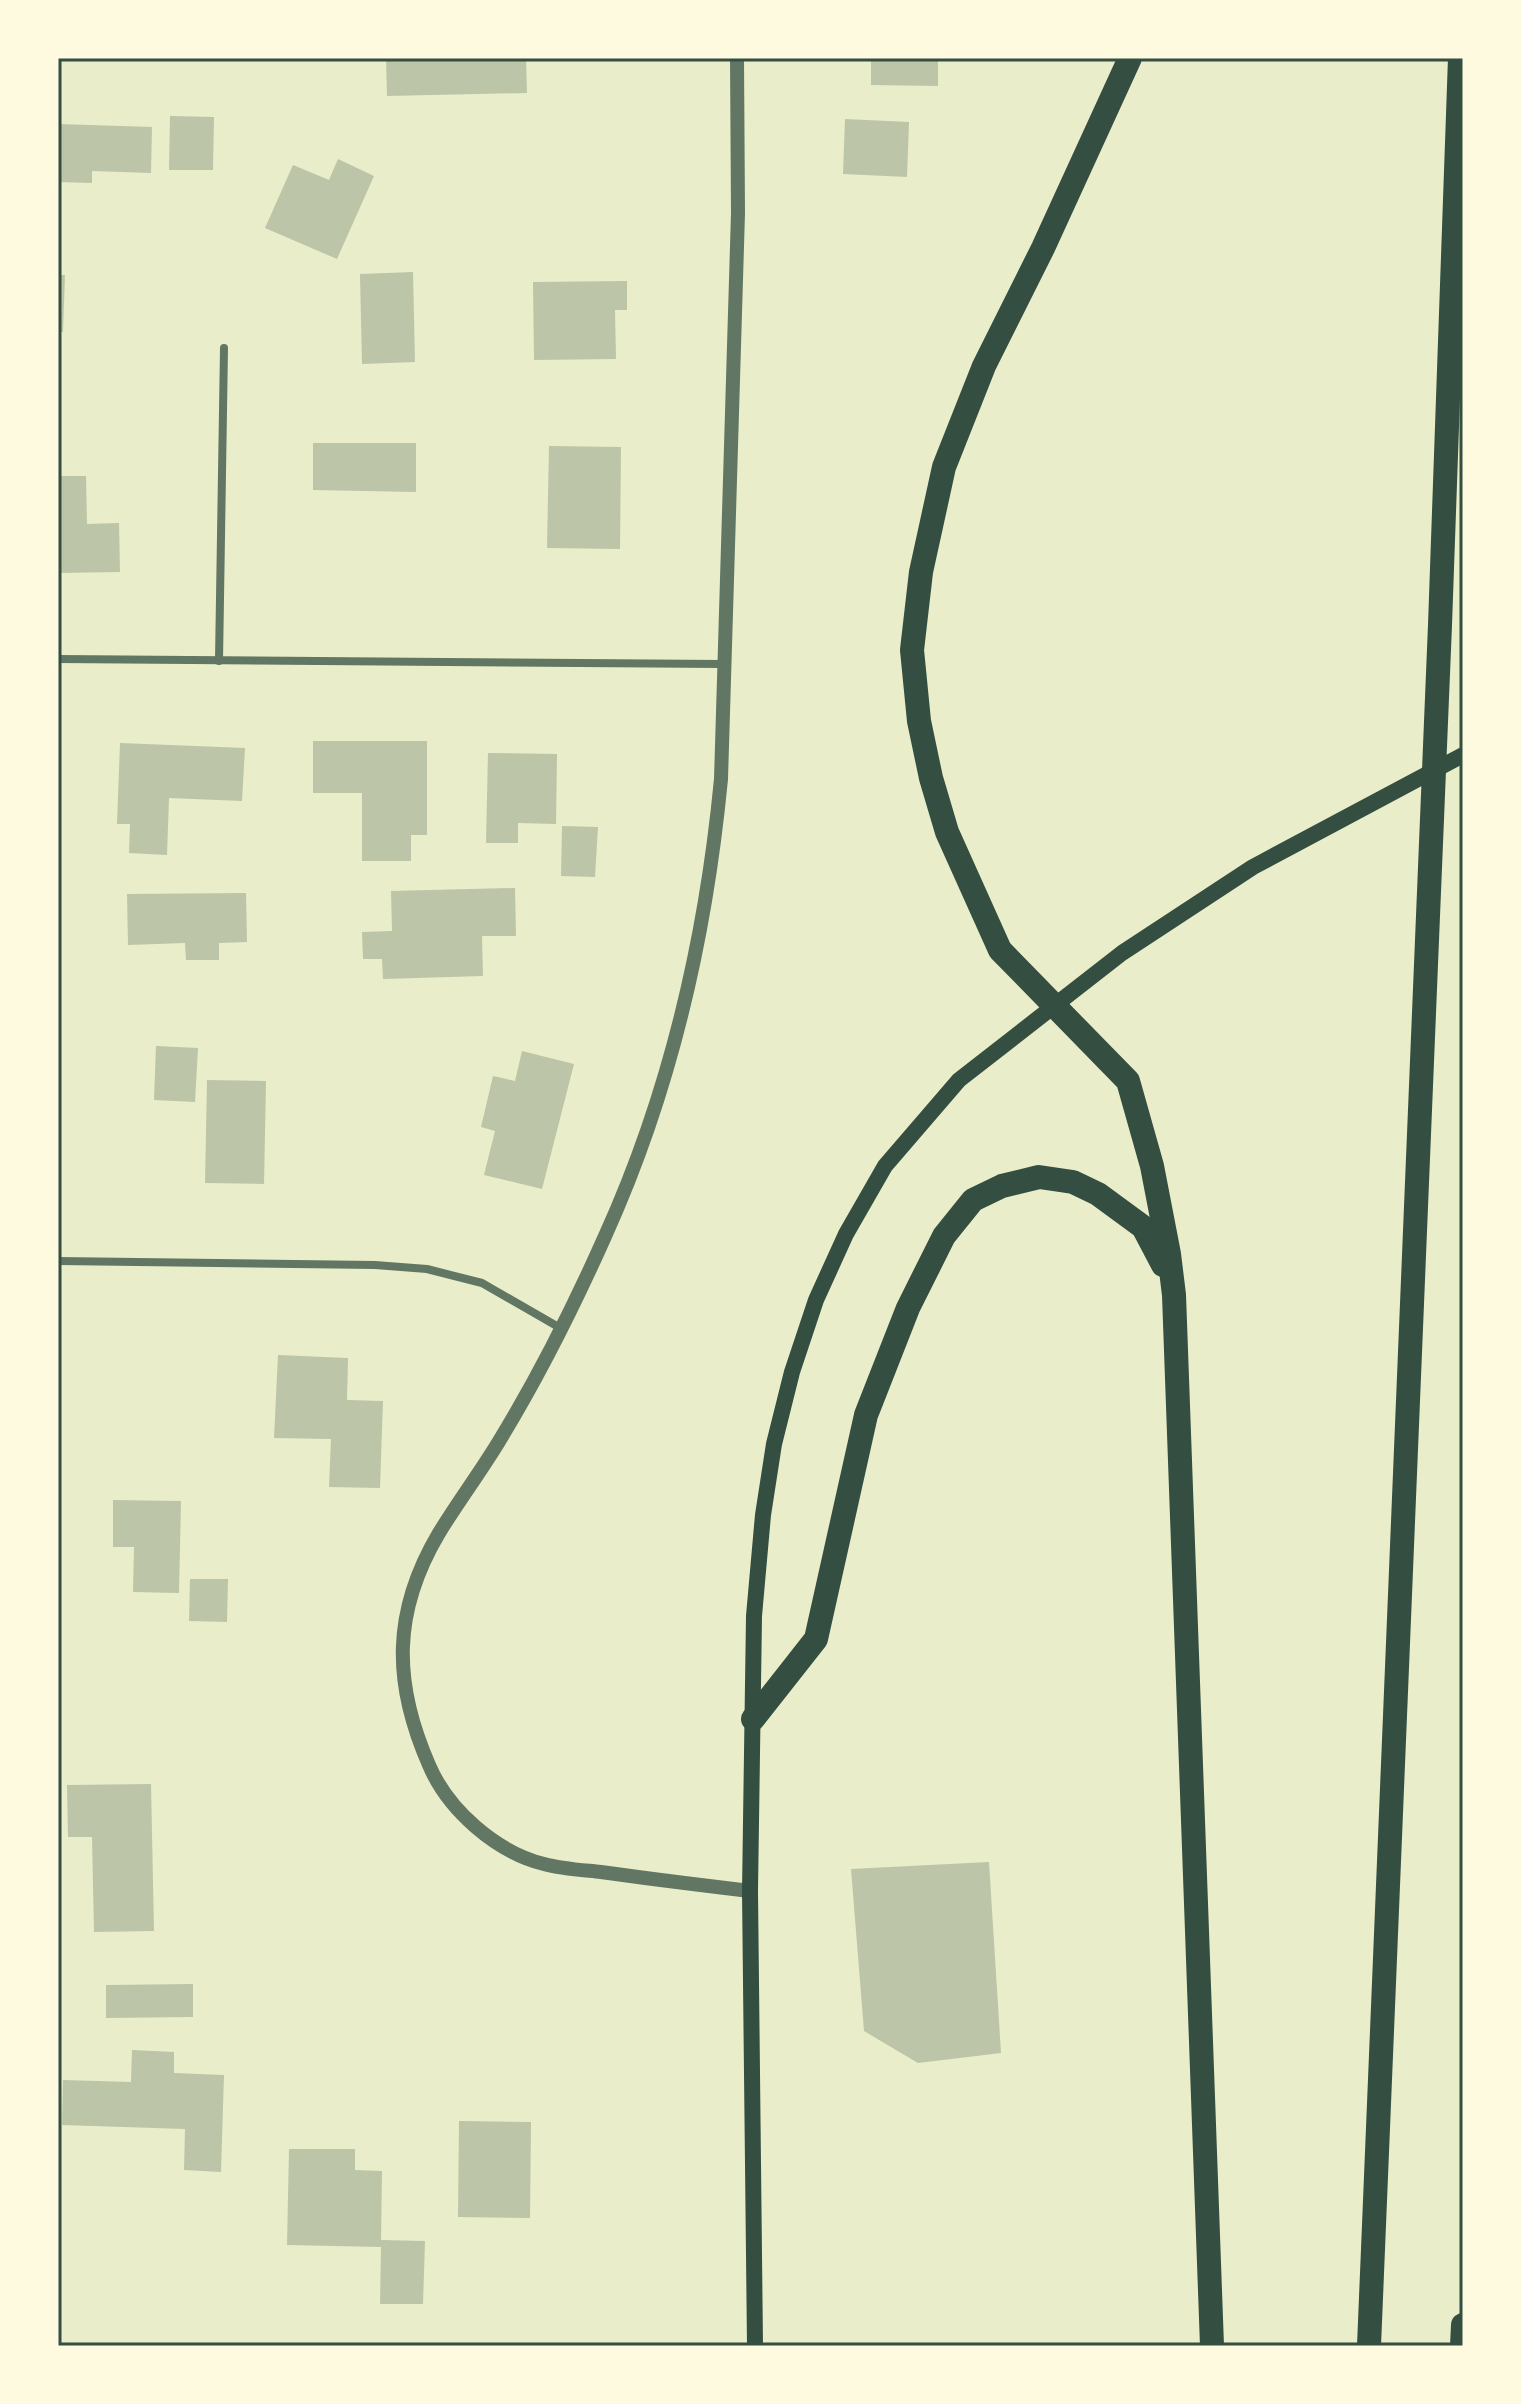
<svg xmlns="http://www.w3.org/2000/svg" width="1521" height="2404" font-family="Arial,sans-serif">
<rect width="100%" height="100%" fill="#e9edc9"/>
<g fill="#bcc5a7">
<path d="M386,58H526L527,93L387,96Z"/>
<path d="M871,58H938V86L871,85Z"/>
<path d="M170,116L214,117L213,170H169Z"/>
<path d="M845,119L909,122L907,177L843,174Z"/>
<path d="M58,124L152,127L151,173L92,171V183L58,182Z"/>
<path d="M338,159L374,176L337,259L265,228L293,165L329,180Z"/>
<path d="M413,272L415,362L362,364L360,274Z"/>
<path d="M58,275H65L63,332H58Z"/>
<path d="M627,281V310H615L616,359L534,360L533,282Z"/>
<path d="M313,443H416V492L313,490Z"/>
<path d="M549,446L621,447L620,549L547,548Z"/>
<path d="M58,476H86L87,524L119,523L120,572L58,573Z"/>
<path d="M313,741H427V835H411V861H362V793H313Z"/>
<path d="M120,743L245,748L242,801L169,798L167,855L129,853L130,824H117Z"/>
<path d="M488,753L557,754L556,824L518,823V843H486Z"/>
<path d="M562,826L598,827L595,877L561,876Z"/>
<path d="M515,888L516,936H482L483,976L383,979L382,959H363L362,932L392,931L391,891Z"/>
<path d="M246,893L247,942L219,943V960H186L185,943L128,945L127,894Z"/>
<path d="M156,1046L198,1048L195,1102L154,1100Z"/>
<path d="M522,1051L574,1064L542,1189L484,1175L495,1131L481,1127L493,1076L515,1081Z"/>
<path d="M207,1080L266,1081L264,1184L205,1183Z"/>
<path d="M278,1355L348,1358L347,1400L383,1401L380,1488L329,1487L331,1439L274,1438Z"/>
<path d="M113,1500L181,1501L179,1593L133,1592L134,1547H113Z"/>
<path d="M190,1579H228L227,1622L189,1621Z"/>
<path d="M151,1784L154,1931L94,1932L92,1837H68L67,1785Z"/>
<path d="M989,1862L1001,2053L918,2063L864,2031L851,1869Z"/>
<path d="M193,1984V2017L106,2018V1985Z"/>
<path d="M132,2050L174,2052V2073L224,2075L221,2172L184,2170L185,2129L62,2125L63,2080L131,2082Z"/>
<path d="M459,2121L531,2122L530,2218L458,2217Z"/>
<path d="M289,2149H355V2170L382,2171L381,2240L425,2241L423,2304H380L381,2247L287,2245Z"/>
</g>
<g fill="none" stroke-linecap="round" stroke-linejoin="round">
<g stroke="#617663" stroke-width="8">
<path d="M58,659L723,664"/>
<path d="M219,661L224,348"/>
<path d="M58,1261L375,1265L427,1269L482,1283L562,1329"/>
</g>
<path stroke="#617663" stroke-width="14" d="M737,58L738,213L721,779C706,936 671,1090 606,1234C574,1306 539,1376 498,1443C479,1474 458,1502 439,1533C392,1612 393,1683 429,1765C448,1810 496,1852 544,1864C562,1869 582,1870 601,1872C650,1879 700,1885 750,1891"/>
<path stroke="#344e41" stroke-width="16" d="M755,2346L750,1891L754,1616L763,1515L774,1444L792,1372L816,1300L846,1234L885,1166L959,1080L1122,953L1253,867L1463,755"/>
<g stroke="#344e41" stroke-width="24">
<path d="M1130,58L1043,248L984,366L944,467L921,572L912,650L919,721L931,778L947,832L1000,950L1128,1081L1152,1166L1169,1254L1174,1295L1212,2346"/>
<path d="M753,1719L816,1639L866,1415L908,1308L944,1236L973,1200L1002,1186L1039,1177L1073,1182L1098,1194L1143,1227L1163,1265"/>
<path d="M1369,2346L1440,625L1460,58"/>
<path d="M1462,2346L1463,2325"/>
</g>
</g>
<rect width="1521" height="2404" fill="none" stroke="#fefae0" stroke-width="120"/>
<rect x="60" y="60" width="1401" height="2284" fill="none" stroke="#344e41" stroke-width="3"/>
</svg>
